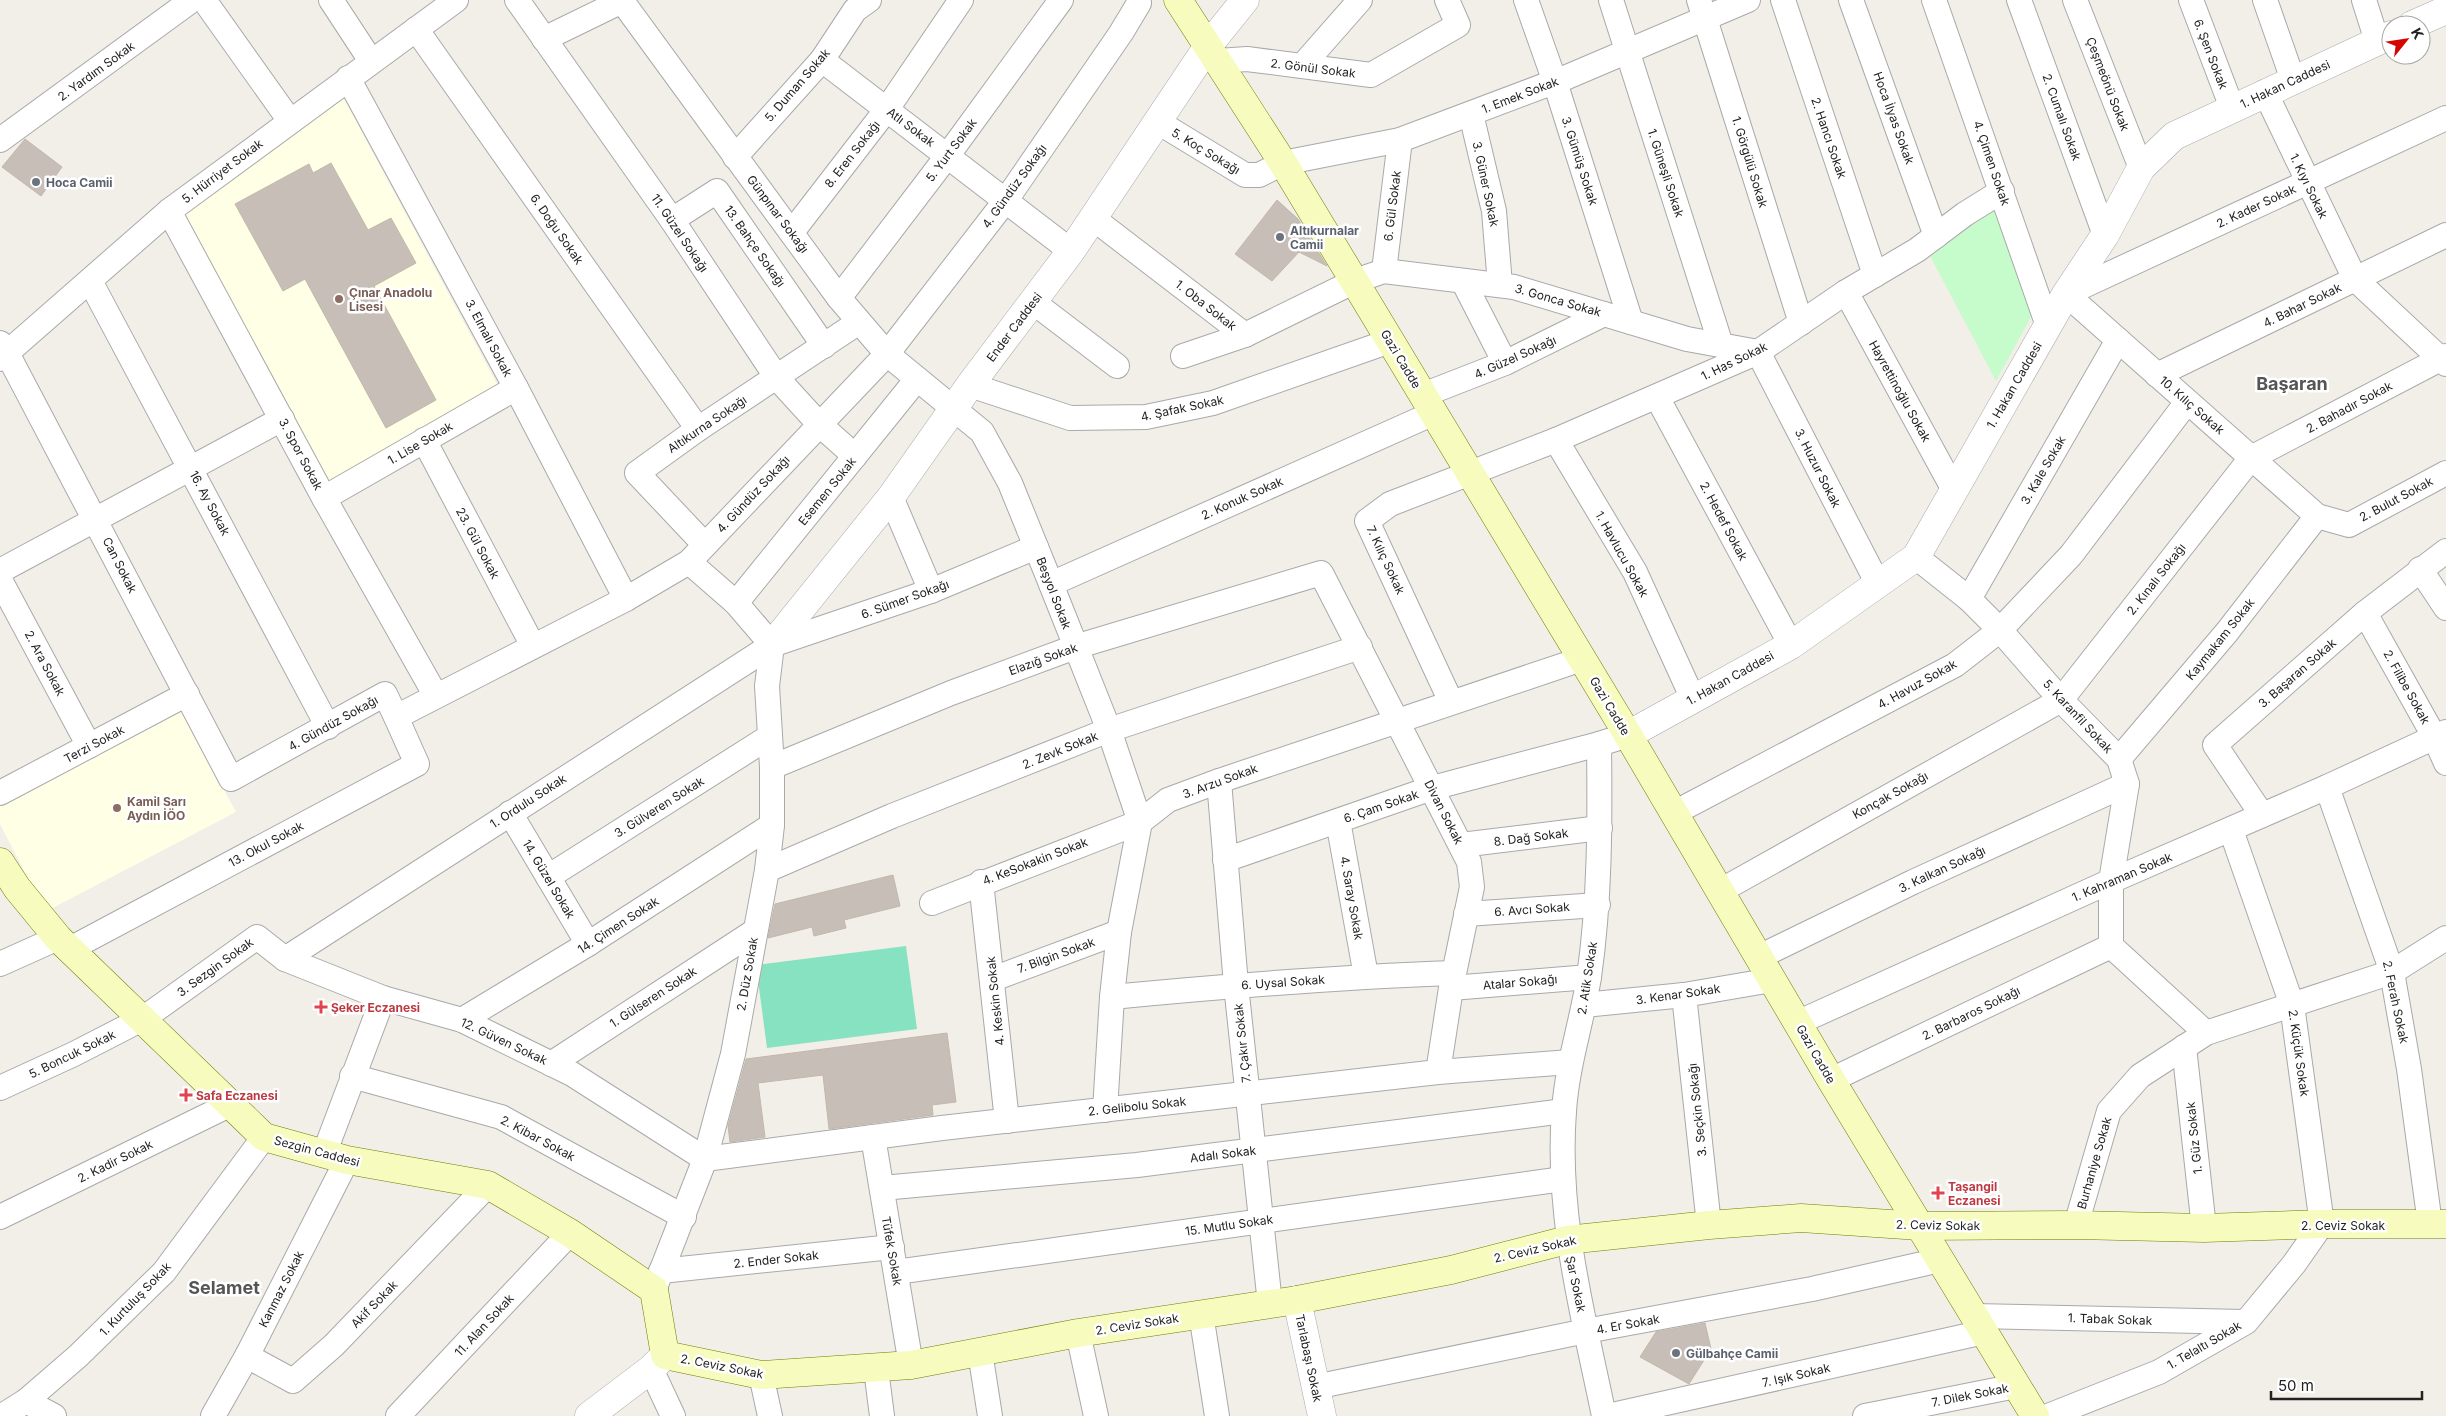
<svg xmlns="http://www.w3.org/2000/svg" width="2446" height="1416" font-family="Inter,sans-serif">
<rect width="100%" height="100%" fill="#f2efe9"/>
<g fill="#feffe5">
<path d="M343,97L497,384L328,482L181,213Z"/>
<path d="M180,709L236,812L45,912L0,824V804Z"/>
</g>
<path fill="#c6fbcc" d="M1994,206L2032,315L1996,381L1928,252Z"/>
<path fill="#86e2c0" d="M906,946L917,1029L767,1048L756,965Z"/>
<g fill="#c7bfb7" stroke="#c4b6aa">
<path d="M25,139L62,167L41,196L2,167Z"/>
<path d="M331,163L368,230L391,218L416,263L374,286L436,400L386,428L305,279L283,291L235,204L309,164L313,173Z"/>
<path d="M1277,200L1298,219L1327,266L1299,252L1272,281L1235,254Z"/>
<path d="M893,875L900,906L844,920L846,928L814,936L812,927L768,938L775,904Z"/>
<path d="M947,1033L956,1102L932,1105L933,1115L829,1129L823,1075L758,1083L765,1137L730,1142L728,1126L746,1059Z"/>
<path d="M1705,1323L1711,1349L1689,1384L1640,1357L1656,1332Z"/>
</g>
<g fill="none" stroke-linecap="round" stroke-linejoin="round">
<g stroke="#a9a9a9" stroke-width="26">
<g id="minor">
<path d="M204,0L290,121"/>
<path d="M331,0L371,61"/>
<path d="M517,0L672,220L777,378L819,424L855,456"/>
<path d="M1526,0L1555,82L1631,322"/>
<path d="M1611,0L1721,345"/>
<path d="M1699,0L1801,323"/>
<path d="M1783,0L1875,275"/>
<path d="M1851,0L1936,236"/>
<path d="M1934,0L2048,326"/>
<path d="M2019,0L2105,235"/>
<path d="M2075,0L2141,168"/>
<path d="M2191,0L2232,108"/>
<path d="M2265,0L2293,80"/>
<path d="M2364,0L2377,41"/>
<path d="M622,1L839,298L887,354L982,432L1010,483L1051,584L1109,730L1140,822L932,903"/>
<path d="M416,29L698,429"/>
<path d="M544,39L624,0"/>
<path d="M822,60L1071,251"/>
<path d="M1218,61L1247,59L1371,75L1458,25L1447,0"/>
<path d="M1302,66L1360,0"/>
<path d="M348,78L516,388L626,599"/>
<path d="M2265,92L2355,279L2446,364"/>
<path d="M1471,114L1494,211L1500,285"/>
<path d="M2446,118L2066,294L2317,516L2349,525L2446,473"/>
<path d="M1158,122L1245,175H1259L1283,163L1400,140L1567,77L1748,0"/>
<path d="M0,140L192,0"/>
<path d="M735,157L822,60L855,10L869,0"/>
<path d="M169,211L324,498L436,696"/>
<path d="M1094,219L1245,335L1355,281L1384,271L1514,287L1687,339L1758,352L1878,584"/>
<path d="M672,220L717,191L824,346"/>
<path d="M792,232L887,109L961,0"/>
<path d="M1384,271L1400,140"/>
<path d="M90,281L328,727"/>
<path d="M1463,281L1505,363"/>
<path d="M1846,292L1954,490"/>
<path d="M839,298L948,155L1061,0"/>
<path d="M1033,302L1117,366"/>
<path d="M0,343L7,353L231,779L385,694L396,717L626,599L689,562L887,354L1006,200L1121,33L1139,3"/>
<path d="M1183,356L1245,335"/>
<path d="M0,359L169,211L456,0"/>
<path d="M2157,375L2446,235"/>
<path d="M970,385L1070,418L1146,417L1213,403L1390,341"/>
<path d="M1423,395L1505,363L1604,314"/>
<path d="M1657,397L1791,645"/>
<path d="M424,440L533,646"/>
<path d="M1556,440L1635,572L1693,699"/>
<path d="M891,497L931,591"/>
<path d="M324,498L516,388"/>
<path d="M705,545L637,473L698,429L859,322"/>
<path d="M1916,557L1969,599L2000,630L2061,700L2119,759L2127,784L2111,881V946L2206,1033"/>
<path d="M689,562L736,603L772,645"/>
<path d="M2420,569L2446,608"/>
<path d="M0,571L282,419"/>
<path d="M0,580L89,746"/>
<path d="M1051,584L1434,413"/>
<path d="M1969,599L2118,340"/>
<path d="M736,603L917,379"/>
<path d="M2365,613L2435,738L2446,763"/>
<path d="M1451,702L1367,521L1390,504L1556,440L1758,352L1846,292L1917,250L1965,214L2002,191"/>
<path d="M2119,759L2227,632L2317,516"/>
<path d="M772,767L951,693L1075,647L1321,573L1469,862L1472,887L1451,988L1438,1072"/>
<path d="M1219,781L1236,985L1270,1304"/>
<path d="M2327,787L2392,972L2409,1069L2430,1224"/>
<path d="M0,793L187,694"/>
<path d="M510,813L588,944"/>
<path d="M1674,813L1955,665L2000,630L2071,555L2187,402"/>
<path d="M2262,815L2215,745L2365,613L2446,551"/>
<path d="M1338,821L1366,976"/>
<path d="M1461,845L1600,828"/>
<path d="M1225,860L1432,788L1599,744"/>
<path d="M767,870L892,816L1109,730L1360,647"/>
<path d="M548,877L769,737"/>
<path d="M981,882L1007,1121"/>
<path d="M1720,891L2061,700L2251,458L2446,356"/>
<path d="M1466,914L1598,905"/>
<path d="M70,949L417,764L396,717"/>
<path d="M1759,957L1913,882L2127,784"/>
<path d="M285,959L772,645L931,591L1036,547"/>
<path d="M0,964L58,938"/>
<path d="M993,979L1119,932"/>
<path d="M1451,988L1589,977"/>
<path d="M1684,995L1709,1225"/>
<path d="M1112,997C1226,986 1340,977 1454,973"/>
<path d="M1584,1005L1684,995L1772,980"/>
<path d="M462,1020L588,944L772,825"/>
<path d="M1797,1023L2111,881L2327,787L2446,732"/>
<path d="M2184,1047L2204,1228"/>
<path d="M551,1064L755,931"/>
<path d="M352,1076L501,1117L684,1217"/>
<path d="M1831,1080L2111,946"/>
<path d="M0,1088L74,1054L144,1018L257,937L285,959L383,998L462,1020L572,1074L705,1159L942,1128L1438,1072L1570,1062"/>
<path d="M1105,1110L1112,997L1119,932L1140,822L1168,800L1219,781L1582,659"/>
<path d="M873,1137L911,1365"/>
<path d="M324,1154L383,998"/>
<path d="M882,1188L1137,1165L1564,1111"/>
<path d="M0,1217L229,1105"/>
<path d="M2076,1225L2109,1111L2140,1076L2206,1033L2392,972L2446,938"/>
<path d="M661,1271L892,1247"/>
<path d="M896,1272L1563,1179"/>
<path d="M654,1290L705,1159L733,1054L767,870L772,825V767L767,686L772,645"/>
<path d="M1201,1314L1217,1416"/>
<path d="M1974,1316L2244,1322"/>
<path d="M1078,1333L1096,1416"/>
<path d="M980,1352L990,1416"/>
<path d="M247,1356L293,1381L334,1345L488,1185"/>
<path d="M651,1369L673,1416"/>
<path d="M876,1369L882,1416"/>
<path d="M761,1375L770,1416"/>
<path d="M1315,1387L1586,1331L1812,1289L1940,1260"/>
<path d="M26,1401L54,1416"/>
<path d="M2,1416L26,1401L78,1356L164,1272L264,1137"/>
<path d="M213,1416L247,1356L347,1160"/>
<path d="M398,1416L570,1233"/>
<path d="M1604,1416C1583,1314 1556,1216 1564,1111C1567,1065 1582,1022 1589,977C1600,900 1600,823 1599,744L1628,735"/>
<path d="M1608,1416L1984,1332"/>
<path d="M1865,1416L2016,1386"/>
<path d="M2048,1416L2159,1372L2246,1322L2294,1264L2322,1224L2292,1005L2231,830"/>
</g>
</g>
<g stroke="#a9a9a9" stroke-width="29">
<g id="tertiary">
<path d="M2412,25L2446,10"/>
<path d="M772,645L891,497L970,385L1071,251L1208,46L1245,0"/>
<path d="M1628,735L1791,645L1916,557L2066,294L2105,235L2141,168L2174,136L2391,35"/>
<path d="M1297,1300L1322,1416"/>
<path d="M589,1416L651,1369L665,1355"/>
</g>
</g>
<g stroke="#6f7f02" stroke-width="29">
<g id="secondary">
<path d="M1178,0L1283,163L1628,735L1831,1080L2035,1416"/>
<path d="M0,862L17,888L58,938L264,1137L347,1160L488,1185L570,1233L654,1290L665,1355L761,1375L911,1365L1078,1333L1297,1300L1451,1270L1567,1240L1709,1225L1801,1218L1920,1226L2076,1225L2204,1228L2322,1224H2446"/>
</g>
</g>
<use href="#minor" stroke="#fff" stroke-width="24"/>
<use href="#tertiary" stroke="#fff" stroke-width="28"/>
<use href="#secondary" stroke="#f7fbbd" stroke-width="28"/>
</g>
<g fill="#6b7280" stroke="#fff" stroke-width="2">
<circle cx="36" cy="182" r="5"/>
<circle cx="1280" cy="237" r="5"/>
<circle cx="1676" cy="1353" r="5"/>
</g>
<g fill="#8d6e63" stroke="#fff" stroke-width="2">
<circle cx="339" cy="299" r="5"/>
<circle cx="117" cy="808" r="5"/>
</g>
<g fill="#e0444e" stroke="#fff" stroke-width="2">
<path d="M318.5 999.5h5v5h5v5h-5v5h-5v-5h-5v-5h5z"/>
<path d="M183.5 1087.5h5v5h5v5h-5v5h-5v-5h-5v-5h5z"/>
<path d="M1935.5 1185.5h5v5h5v5h-5v5h-5v-5h-5v-5h5z"/>
</g>
<g text-anchor="middle" dominant-baseline="central" stroke-width="5" stroke-linejoin="round" paint-order="stroke">
<g font-size="12" fill="#222" stroke="#fff">
<text transform="translate(2211 54) rotate(69)">6. Şen Sokak</text>
<text transform="translate(1313 68) rotate(7)">2. Gönül Sokak</text>
<text transform="translate(96 71) rotate(-36)">2. Yardım Sokak</text>
<text transform="translate(2108 84) rotate(69)">Çeşmeönü Sokak</text>
<text transform="translate(2285 84) rotate(-25)">1. Hakan Caddesi</text>
<text transform="translate(797 85) rotate(-49)">5. Duman Sokak</text>
<text transform="translate(1520 95) rotate(-21)">1. Emek Sokak</text>
<text transform="translate(2062 117) rotate(70)">2. Cumalı Sokak</text>
<text transform="translate(1894 118) rotate(70)">Hoca İlyas Sokak</text>
<text transform="translate(911 127) rotate(37)">Atlı Sokak</text>
<text transform="translate(1829 138) rotate(71)">2. Hancı Sokak</text>
<text transform="translate(951 150) rotate(-53)">5. Yurt Sokak</text>
<text transform="translate(1206 151) rotate(31)">5. Koç Sokağı</text>
<text transform="translate(852 154) rotate(-52)">8. Eren Sokağı</text>
<text transform="translate(1580 161) rotate(72)">3. Gümüş Sokak</text>
<text transform="translate(1750 162) rotate(73)">1. Görgülü Sokak</text>
<text transform="translate(1992 163) rotate(71)">4. Çimen Sokak</text>
<text transform="translate(222 171) rotate(-37)">5. Hürriyet Sokak</text>
<text transform="translate(1666 173) rotate(72)">1. Güneşli Sokak</text>
<text transform="translate(1486 184) rotate(78)">3. Güner Sokak</text>
<text transform="translate(1014 186) rotate(-54)">4. Gündüz Sokağı</text>
<text transform="translate(2309 186) rotate(64)">1. Kıyı Sokak</text>
<text transform="translate(1392 206) rotate(-83)">6. Gül Sokak</text>
<text transform="translate(2256 206) rotate(-25)">2. Kader Sokak</text>
<text transform="translate(778 214) rotate(53)">Günpınar Sokağı</text>
<text transform="translate(557 229) rotate(55)">6. Doğu Sokak</text>
<text transform="translate(680 233) rotate(56)">11. Güzel Sokağı</text>
<text transform="translate(755 246) rotate(55)">13. Bahçe Sokağı</text>
<text transform="translate(1558 300) rotate(16)">3. Gonca Sokak</text>
<text transform="translate(1206 305) rotate(38)">1. Oba Sokak</text>
<text transform="translate(2302 305) rotate(-26)">4. Bahar Sokak</text>
<text transform="translate(1014 327) rotate(-53)">Ender Caddesi</text>
<text transform="translate(489 338) rotate(62)">3. Elmalı Sokak</text>
<text transform="translate(1515 357) rotate(-24)">4. Güzel Sokağı</text>
<text transform="translate(1401 359) rotate(59)">Gazi Cadde</text>
<text transform="translate(1734 361) rotate(-26)">1. Has Sokak</text>
<text transform="translate(2014 385) rotate(-60)">1. Hakan Caddesi</text>
<text transform="translate(1900 391) rotate(61)">Hayrettinoğlu Sokak</text>
<text transform="translate(2192 405) rotate(41)">10. Kılıç Sokak</text>
<text transform="translate(2349 407) rotate(-28)">2. Bahadır Sokak</text>
<text transform="translate(1182 408) rotate(-12)">4. Şafak Sokak</text>
<text transform="translate(707 424) rotate(-34)">Altıkurna Sokağı</text>
<text transform="translate(420 443) rotate(-30)">1. Lise Sokak</text>
<text transform="translate(301 454) rotate(62)">3. Spor Sokak</text>
<text transform="translate(1818 468) rotate(63)">3. Huzur Sokak</text>
<text transform="translate(2043 470) rotate(-60)">3. Kale Sokak</text>
<text transform="translate(827 491) rotate(-51)">Esemen Sokak</text>
<text transform="translate(753 494) rotate(-47)">4. Gündüz Sokağı</text>
<text transform="translate(1242 498) rotate(-24)">2. Konuk Sokak</text>
<text transform="translate(2396 499) rotate(-28)">2. Bulut Sokak</text>
<text transform="translate(210 503) rotate(62)">16. Ay Sokak</text>
<text transform="translate(1724 521) rotate(62)">2. Hedef Sokak</text>
<text transform="translate(478 543) rotate(62)">23. Gül Sokak</text>
<text transform="translate(1622 554) rotate(61)">1. Havlucu Sokak</text>
<text transform="translate(1386 560) rotate(65)">7. Kılıç Sokak</text>
<text transform="translate(120 565) rotate(63)">Can Sokak</text>
<text transform="translate(2156 579) rotate(-52)">2. Kınalı Sokağı</text>
<text transform="translate(1054 593) rotate(69)">Beşyol Sokak</text>
<text transform="translate(905 599) rotate(-20)">6. Sümer Sokağı</text>
<text transform="translate(2220 639) rotate(-51)">Kaymakam Sokak</text>
<text transform="translate(1043 659) rotate(-20)">Elazığ Sokak</text>
<text transform="translate(45 663) rotate(62)">2. Ara Sokak</text>
<text transform="translate(2297 673) rotate(-41)">3. Başaran Sokak</text>
<text transform="translate(1730 678) rotate(-29)">1. Hakan Caddesi</text>
<text transform="translate(1917 684) rotate(-29)">4. Havuz Sokak</text>
<text transform="translate(2407 687) rotate(61)">2. Filibe Sokak</text>
<text transform="translate(1610 706) rotate(59)">Gazi Cadde</text>
<text transform="translate(2078 716) rotate(47)">5. Karanfil Sokak</text>
<text transform="translate(333 723) rotate(-29)">4. Gündüz Sokağı</text>
<text transform="translate(94 744) rotate(-28)">Terzi Sokak</text>
<text transform="translate(1060 750) rotate(-22)">2. Zevk Sokak</text>
<text transform="translate(1220 781) rotate(-20)">3. Arzu Sokak</text>
<text transform="translate(1890 795) rotate(-29)">Konçak Sokağı</text>
<text transform="translate(528 801) rotate(-33)">1. Ordulu Sokak</text>
<text transform="translate(1381 806) rotate(-19)">6. Çam Sokak</text>
<text transform="translate(659 807) rotate(-32)">3. Gülveren Sokak</text>
<text transform="translate(1444 812) rotate(63)">Divan Sokak</text>
<text transform="translate(1531 837) rotate(-7)">8. Dağ Sokak</text>
<text transform="translate(266 844) rotate(-28)">13. Okul Sokak</text>
<text transform="translate(1035 861) rotate(-21)">4. KeSokakin Sokak</text>
<text transform="translate(1942 869) rotate(-25)">3. Kalkan Sokağı</text>
<text transform="translate(2122 877) rotate(-23)">1. Kahraman Sokak</text>
<text transform="translate(549 879) rotate(59)">14. Güzel Sokak</text>
<text transform="translate(1352 898) rotate(80)">4. Saray Sokak</text>
<text transform="translate(1532 909) rotate(-4)">6. Avcı Sokak</text>
<text transform="translate(618 925) rotate(-33)">14. Çimen Sokak</text>
<text transform="translate(1056 955) rotate(-20)">7. Bilgin Sokak</text>
<text transform="translate(215 967) rotate(-36)">3. Sezgin Sokak</text>
<text transform="translate(747 974) rotate(-80)">2. Düz Sokak</text>
<text transform="translate(1587 978) rotate(-81)">2. Atik Sokak</text>
<text transform="translate(1283 982) rotate(-4)">6. Uysal Sokak</text>
<text transform="translate(1520 982) rotate(-5)">Atalar Sokağı</text>
<text transform="translate(1678 994) rotate(-8)">3. Kenar Sokak</text>
<text transform="translate(653 997) rotate(-33)">1. Gülseren Sokak</text>
<text transform="translate(995 1001) rotate(-96)">4. Keskin Sokak</text>
<text transform="translate(2396 1002) rotate(78)">2. Ferah Sokak</text>
<text transform="translate(1971 1013) rotate(-26)">2. Barbaros Sokağı</text>
<text transform="translate(504 1041) rotate(25)">12. Güven Sokak</text>
<text transform="translate(1242 1043) rotate(-96)">7. Çakır Sokak</text>
<text transform="translate(2299 1053) rotate(82)">2. Küçük Sokak</text>
<text transform="translate(72 1054) rotate(-26)">5. Boncuk Sokak</text>
<text transform="translate(1816 1054) rotate(60)">Gazi Cadde</text>
<text transform="translate(1137 1106) rotate(-6)">2. Gelibolu Sokak</text>
<text transform="translate(1697 1110) rotate(-96)">3. Seçkin Sokağı</text>
<text transform="translate(538 1138) rotate(28)">2. Kibar Sokak</text>
<text transform="translate(2194 1138) rotate(-96)">1. Güz Sokak</text>
<text transform="translate(317 1151) rotate(15)">Sezgin Caddesi</text>
<text transform="translate(1223 1154) rotate(-7)">Adalı Sokak</text>
<text transform="translate(115 1161) rotate(-26)">2. Kadir Sokak</text>
<text transform="translate(2094 1163) rotate(-74)">Burhaniye Sokak</text>
<text transform="translate(1229 1225) rotate(-8)">15. Mutlu Sokak</text>
<text transform="translate(1938 1225) rotate(1)">2. Ceviz Sokak</text>
<text x="2343" y="1225">2. Ceviz Sokak</text>
<text transform="translate(1535 1249) rotate(-13)">2. Ceviz Sokak</text>
<text transform="translate(892 1251) rotate(80)">Tüfek Sokak</text>
<text transform="translate(776 1259) rotate(-6)">2. Ender Sokak</text>
<text transform="translate(1576 1284) rotate(78)">Şar Sokak</text>
<text transform="translate(281 1289) rotate(-63)">Kanmaz Sokak</text>
<text transform="translate(135 1299) rotate(-46)">1. Kurtuluş Sokak</text>
<text transform="translate(374 1304) rotate(-46)">Akif Sokak</text>
<text transform="translate(2110 1319) rotate(2)">1. Tabak Sokak</text>
<text transform="translate(1137 1324) rotate(-9)">2. Ceviz Sokak</text>
<text transform="translate(1628 1324) rotate(-10)">4. Er Sokak</text>
<text transform="translate(484 1325) rotate(-47)">11. Alan Sokak</text>
<text transform="translate(2204 1345) rotate(-30)">1. Telaltı Sokak</text>
<text transform="translate(1309 1358) rotate(78)">Tarlabaşı Sokak</text>
<text transform="translate(722 1366) rotate(11)">2. Ceviz Sokak</text>
<text transform="translate(1796 1375) rotate(-13)">7. Işık Sokak</text>
<text transform="translate(1970 1395) rotate(-11)">7. Dilek Sokak</text>
</g>
<g font-size="12" font-weight="bold" fill="#5b616d" stroke="#fff" text-anchor="start">
<text x="46" y="182">Hoca Camii</text>
<text x="1290" y="230">Altıkurnalar<tspan x="1290" dy="14">Camii</tspan></text>
<text x="1686" y="1353">Gülbahçe Camii</text>
</g>
<g font-size="12" font-weight="bold" fill="#785e54" stroke="#fff" text-anchor="start">
<text x="349" y="292">Çınar Anadolu<tspan x="349" dy="14">Lisesi</tspan></text>
<text x="127" y="801">Kamil Sarı<tspan x="127" dy="14">Aydın İÖO</tspan></text>
</g>
<g font-size="12" font-weight="bold" fill="#be3a42" stroke="#fff" text-anchor="start">
<text x="331" y="1007">Şeker Eczanesi</text>
<text x="196" y="1095">Safa Eczanesi</text>
<text x="1948" y="1186">Taşangil<tspan x="1948" dy="14">Eczanesi</tspan></text>
</g>
<g font-size="18" font-weight="bold" fill="#555" stroke="#fff">
<text x="2292" y="383">Başaran</text>
<text x="224" y="1287">Selamet</text>
</g>
</g>
<g transform="translate(2406 40) rotate(60)"><circle r="24" fill="#ffffff" stroke="#a7a7a7"/>
<path d="M0-4L9 19L0 12L-9 19Z" fill="#d40500"/>
<text y="-8" font-size="14" font-weight="bold" text-anchor="middle" fill="#222222">K</text>
</g>
<path d="M2271 1391v8h151v-8" fill="none" stroke="#222222" stroke-width="2.5"/>
<text x="2278" y="1391" font-size="15" fill="#222222" stroke="#ffffff" stroke-width="4" paint-order="stroke">50 m</text>
</svg>
